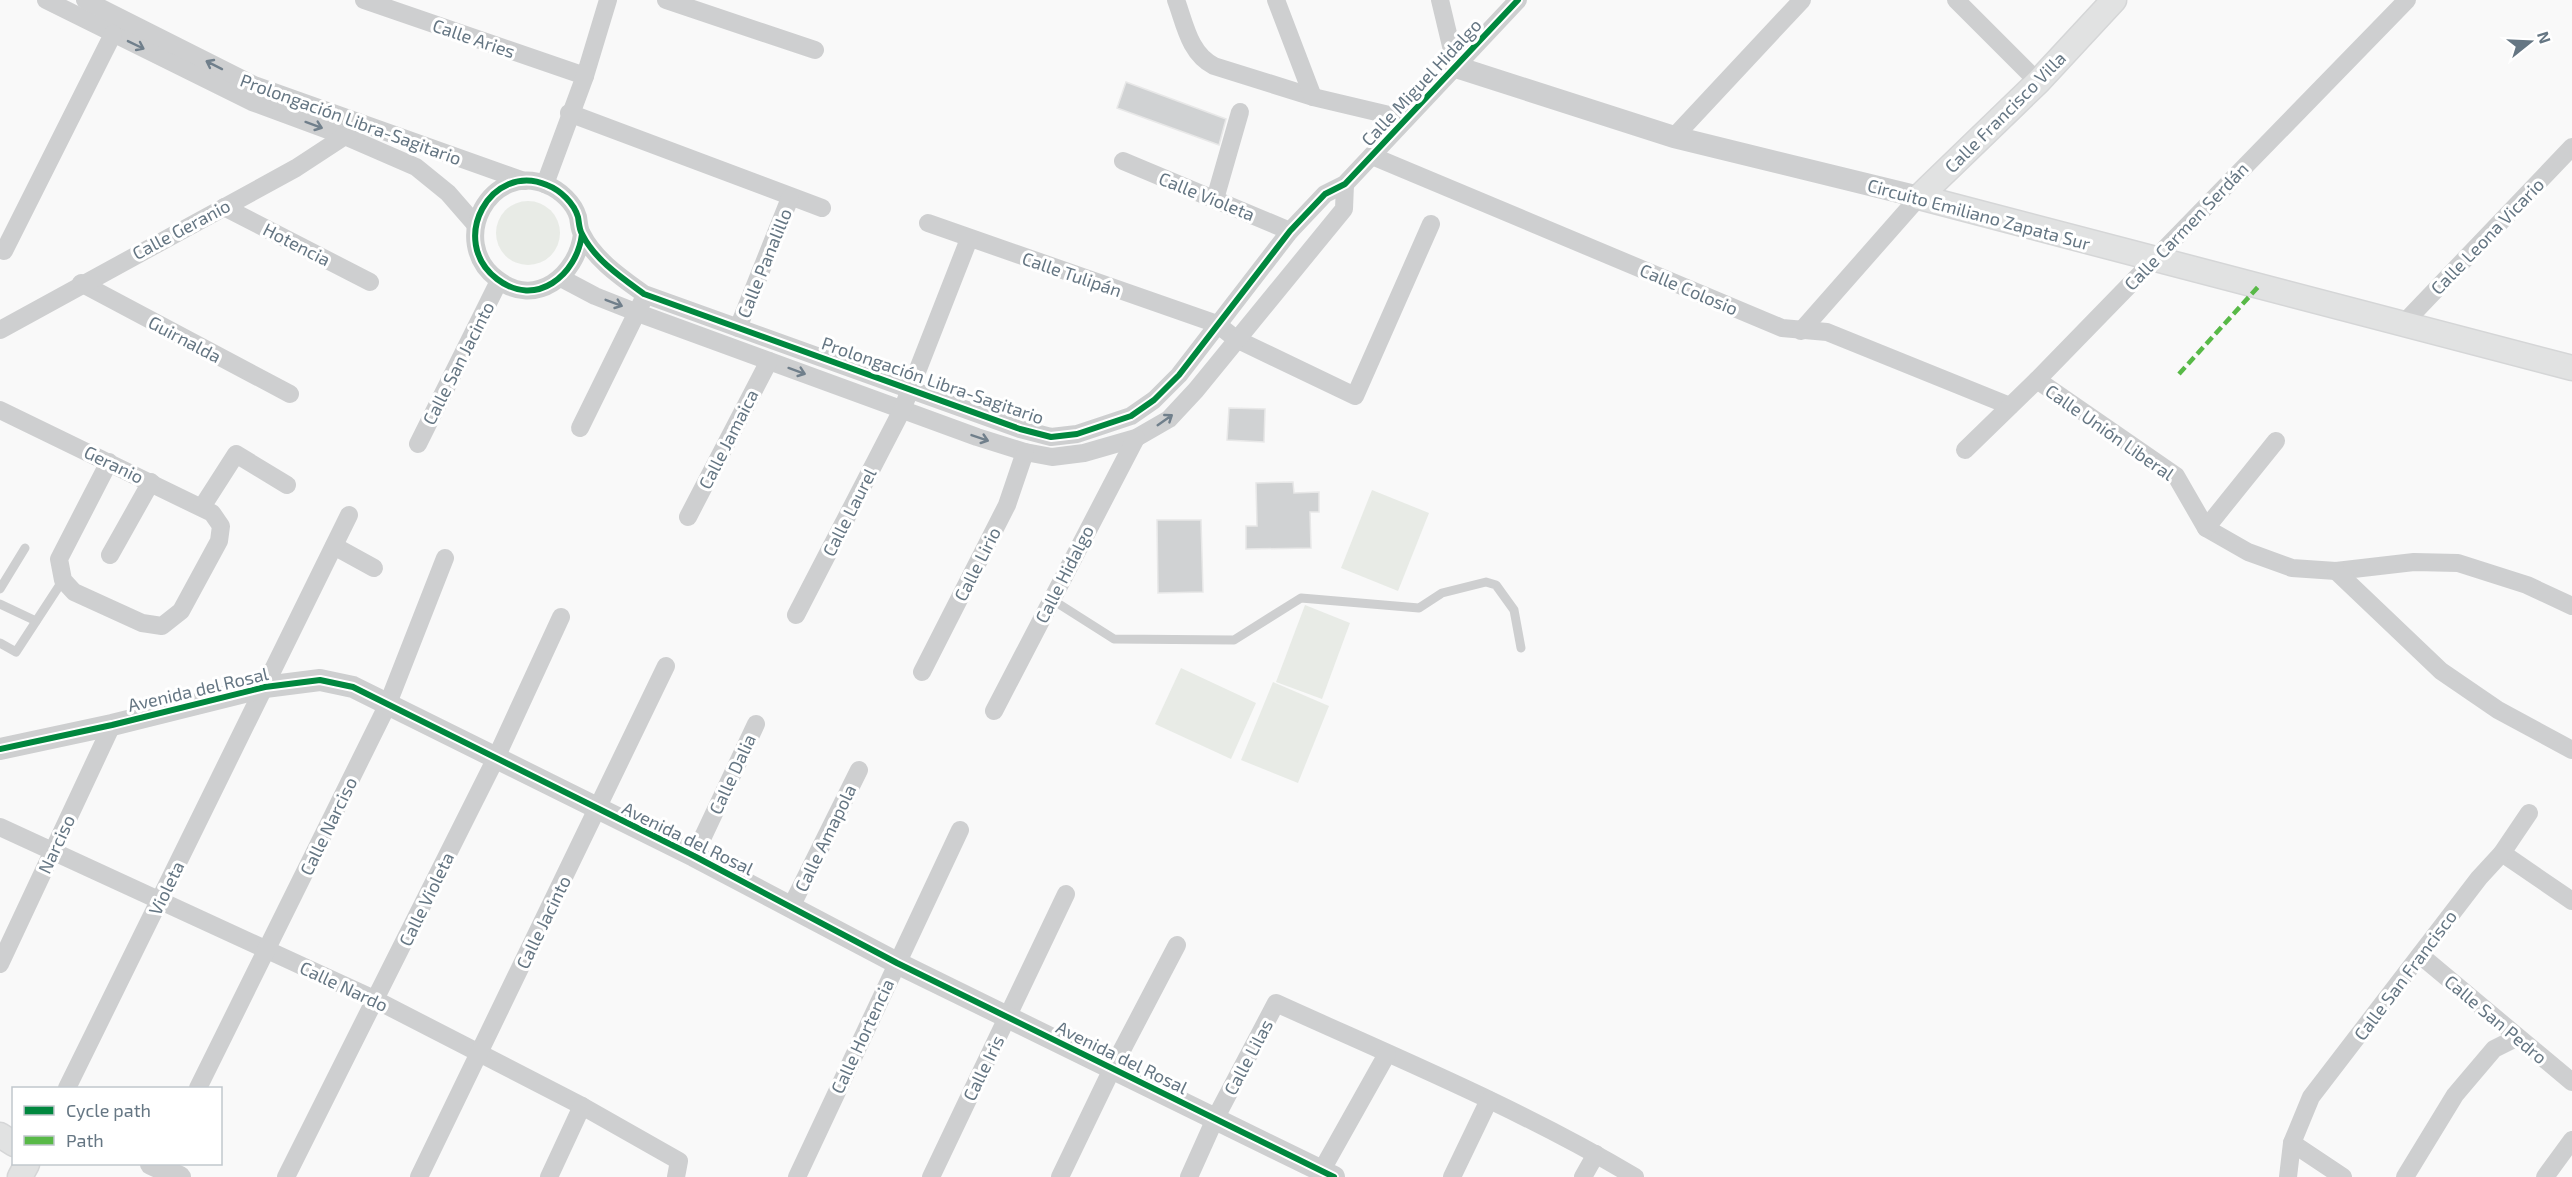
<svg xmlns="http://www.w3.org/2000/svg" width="2572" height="1177" font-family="'Exo 2',sans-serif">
<rect width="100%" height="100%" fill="#f9f9f9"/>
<g fill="#e8ebe6">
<circle cx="528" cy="233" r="32"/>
<path d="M1372,490L1429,513L1398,591L1341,568Z"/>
<path d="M1305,605L1350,623L1322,699L1276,682Z"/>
<path d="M1181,668L1256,703L1231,759L1155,724Z"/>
<path d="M1273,682L1329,706L1298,783L1241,760Z"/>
</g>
<g fill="#d0d2d3" stroke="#e8e8e8" stroke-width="1.5">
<path d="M1126,82L1226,119L1219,145L1117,108Z"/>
<path d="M1229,408L1265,409L1264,442L1227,440Z"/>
<path d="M1293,482L1294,493L1319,492V512H1310L1311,548L1246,549V526H1257L1256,483Z"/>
<path d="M1157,520H1201L1203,592L1158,593Z"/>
</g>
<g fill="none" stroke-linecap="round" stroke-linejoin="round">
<g stroke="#d5d6d7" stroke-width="27">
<g id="secondary">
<path d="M1919,197L2572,368"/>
<path d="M1919,197L2038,82L2114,0"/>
<path d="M0,1135L14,1144"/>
<path d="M20,1177L27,1164"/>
</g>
</g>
<g stroke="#cecfd0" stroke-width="9">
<path d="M0,589L25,548"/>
<path d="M1051,599L1114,639L1234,640L1301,598L1419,608L1442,593L1486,582L1496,585L1514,610L1521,648"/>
<path d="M0,604L36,621"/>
<path d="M0,643L16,652L63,580"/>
</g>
<g stroke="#cecfd0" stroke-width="18">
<path d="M46,0L252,102L347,137L416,167L448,193L475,224"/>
<path d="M85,0L254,85L524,181"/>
<path d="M364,0L585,76"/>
<path d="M666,0L815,50"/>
<path d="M1176,0C1185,24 1189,53 1214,66L1313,97L1406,119"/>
<path d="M1276,0L1313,97"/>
<path d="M1440,0L1456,67"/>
<path d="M1956,0L2038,82"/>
<path d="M569,113L822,208"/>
<path d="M1674,137L1802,0"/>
<path d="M1372,156L1782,328L1827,332L2010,406"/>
<path d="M1123,161L1290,231"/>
<path d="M545,184L585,76L608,0"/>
<path d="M1215,199L1240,112"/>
<path d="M224,207L370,282"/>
<path d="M928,223L1217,324L1236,339L1355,396L1431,224"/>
<path d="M582,234C577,275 536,309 497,279C447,241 491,161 547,185C560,190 574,203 578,217C579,222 579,229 582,234C595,260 622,278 644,294L1020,429L1051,437L1077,434L1131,416L1154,400L1179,375L1290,231L1325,194L1345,184L1518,0"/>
<path d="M4,251L113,34"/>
<path d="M561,278L595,296L638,313L977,437L1025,452L1052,457L1084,453L1136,438L1169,419L1196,390L1344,209L1345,184"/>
<path d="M81,283L290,394"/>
<path d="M2403,324L2572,147"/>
<path d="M738,328L790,198"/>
<path d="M0,330L296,168L351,132"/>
<path d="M1801,331L1919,197"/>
<path d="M2037,380L2176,476L2206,528L2248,552L2292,568L2336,571L2414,562L2458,563L2527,585L2572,606"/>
<path d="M0,410L212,513L221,526L219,541L181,611L162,626L142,623L74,592L63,580L59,559L109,462"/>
<path d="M580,428L642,302"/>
<path d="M418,444L499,281"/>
<path d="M1965,450L2037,380L2407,0"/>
<path d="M202,507L236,454L287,485"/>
<path d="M688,517L769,361"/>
<path d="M2206,528L2276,441"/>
<path d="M334,546L374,568"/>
<path d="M110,555L151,482"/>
<path d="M2336,571L2441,671L2498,710L2572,750"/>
<path d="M796,615L902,410L969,239"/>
<path d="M922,672L1007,505L1025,452"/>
<path d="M994,711L1136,438"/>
<path d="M0,827L376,1000L582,1106L679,1161L676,1177"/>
<path d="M2502,853L2572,901"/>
<path d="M694,856L756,724"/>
<path d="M791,907L859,770"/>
<path d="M2420,955L2572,1082"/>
<path d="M0,964L112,725"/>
<path d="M67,1088L349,515"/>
<path d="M198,1088L387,706L445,558"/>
<path d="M2292,1143L2343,1177"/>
<path d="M286,1177L495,760L561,617"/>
<path d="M419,1177L666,666"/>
<path d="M549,1177L582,1106"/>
<path d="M797,1177L960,830"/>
<path d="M931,1177L1066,894"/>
<path d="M1060,1177L1112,1069L1177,945"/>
<path d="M1189,1177L1215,1119L1276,1003C1397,1058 1521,1109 1635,1177"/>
<path d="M1318,1177L1387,1054"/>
<path d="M1452,1177L1489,1100"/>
<path d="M1583,1177L1596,1154"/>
<path d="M2288,1177L2292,1143L2311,1097L2479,878L2502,853L2529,813"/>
<path d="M2405,1177L2455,1095L2494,1049L2516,1038"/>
<path d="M2545,1177L2572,1140"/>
</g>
<g stroke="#cecfd0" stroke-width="22">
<path d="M1456,67L1674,137L1919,197"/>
<path d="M0,749L112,725L265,687L320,680L353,687L694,856L897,963L1334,1177"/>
<path d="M151,1164L180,1177"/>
</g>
<use href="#secondary" stroke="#e1e2e2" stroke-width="24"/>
<path stroke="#58b947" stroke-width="4.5" stroke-dasharray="9 4.5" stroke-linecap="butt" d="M2179,374L2258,287"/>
<g stroke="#fff" stroke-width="10">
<g id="cycleway">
<path d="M582,234C577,275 536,309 497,279C447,241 491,161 547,185C560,190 574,203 578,217C579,222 579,229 582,234C595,260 622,278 644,294L1020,429L1051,437L1077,434L1131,416L1154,400L1179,375L1290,231L1325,194L1345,184L1518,0"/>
<path d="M0,749L112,725L265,687L320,680L353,687L694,856L897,963L1334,1177"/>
</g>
</g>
<use href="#cycleway" stroke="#00873e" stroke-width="6"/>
</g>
<defs><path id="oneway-shaft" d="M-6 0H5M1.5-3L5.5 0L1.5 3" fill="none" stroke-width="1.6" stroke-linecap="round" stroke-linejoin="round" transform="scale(1.5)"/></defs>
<g stroke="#707f8b">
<use href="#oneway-shaft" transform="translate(136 45) rotate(26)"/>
<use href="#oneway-shaft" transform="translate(214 65) rotate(-153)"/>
<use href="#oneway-shaft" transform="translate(314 125) rotate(20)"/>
<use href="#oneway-shaft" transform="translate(614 303) rotate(21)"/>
<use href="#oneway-shaft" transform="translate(797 371) rotate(20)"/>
<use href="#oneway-shaft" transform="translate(1165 420) rotate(-35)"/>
<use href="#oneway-shaft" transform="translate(980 438) rotate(19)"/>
</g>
<g text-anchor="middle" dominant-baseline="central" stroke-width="6" stroke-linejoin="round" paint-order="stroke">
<g font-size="18" fill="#657683" stroke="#fff">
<text transform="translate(474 38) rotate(19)">Calle Aries</text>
<text transform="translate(1421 82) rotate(-47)">Calle Miguel Hidalgo</text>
<text transform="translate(2005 112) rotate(-45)">Calle Francisco Villa</text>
<text transform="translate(351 119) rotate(20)">Prolongación Libra-Sagitario</text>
<text transform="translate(1207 196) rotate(22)">Calle Violeta</text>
<text transform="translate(1979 214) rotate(15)">Circuito Emiliano Zapata Sur</text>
<text transform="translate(2186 226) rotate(-46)">Calle Carmen Serdán</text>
<text transform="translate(181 229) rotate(-28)">Calle Geranio</text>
<text transform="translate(2487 236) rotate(-46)">Calle Leona Vicario</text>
<text transform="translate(297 244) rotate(27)">Hotencia</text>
<text transform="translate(764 263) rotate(-68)">Calle Panalillo</text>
<text transform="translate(1072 274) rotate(19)">Calle Tulipán</text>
<text transform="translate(1689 289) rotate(23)">Calle Colosio</text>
<text transform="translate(185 339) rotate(28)">Guirnalda</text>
<text transform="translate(458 363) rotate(-63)">Calle San Jacinto</text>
<text transform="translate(933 380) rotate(19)">Prolongación Libra-Sagitario</text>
<text transform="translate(2110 432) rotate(35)">Calle Unión Liberal</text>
<text transform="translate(728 439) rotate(-63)">Calle Jamaica</text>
<text transform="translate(114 464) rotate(26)">Geranio</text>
<text transform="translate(849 512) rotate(-63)">Calle Laurel</text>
<text transform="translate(977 564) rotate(-63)">Calle Lirio</text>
<text transform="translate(1064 574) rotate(-63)">Calle Hidalgo</text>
<text transform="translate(198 689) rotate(-13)">Avenida del Rosal</text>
<text transform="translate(732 774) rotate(-65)">Calle Dalia</text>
<text transform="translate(328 826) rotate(-64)">Calle Narciso</text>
<text transform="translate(688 838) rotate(26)">Avenida del Rosal</text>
<text transform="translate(825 838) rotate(-64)">Calle Amapola</text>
<text transform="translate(56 844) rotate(-65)">Narciso</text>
<text transform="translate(166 888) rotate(-64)">Violeta</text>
<text transform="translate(426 899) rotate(-64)">Calle Violeta</text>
<text transform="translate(543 922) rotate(-64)">Calle Jacinto</text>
<text transform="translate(2405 975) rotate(-53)">Calle San Francisco</text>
<text transform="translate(344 986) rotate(25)">Calle Nardo</text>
<text transform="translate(2496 1019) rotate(40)">Calle San Pedro</text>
<text transform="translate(862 1036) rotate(-65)">Calle Hortencia</text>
<text transform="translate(1122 1057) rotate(26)">Avenida del Rosal</text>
<text transform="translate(1248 1057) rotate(-62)">Calle Lilas</text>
<text transform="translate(983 1068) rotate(-64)">Calle Iris</text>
</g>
</g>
<rect x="12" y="1087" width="210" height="78" fill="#ffffff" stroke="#c1c8cd" stroke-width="1.5"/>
<rect x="24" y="1106" width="30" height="9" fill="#00873e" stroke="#c1c8cd" stroke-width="1.5"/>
<text x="66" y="1117" font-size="18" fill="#657683">Cycle path</text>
<rect x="24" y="1136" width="30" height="9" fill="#58b947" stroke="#c1c8cd" stroke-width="1.5"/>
<text x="66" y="1147" font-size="18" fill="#657683">Path</text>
<g transform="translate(2530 42) rotate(72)" stroke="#ffffff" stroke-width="4.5" paint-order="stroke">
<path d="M0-4.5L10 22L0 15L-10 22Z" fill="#657683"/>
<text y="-9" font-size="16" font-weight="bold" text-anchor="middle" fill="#657683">N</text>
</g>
</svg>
